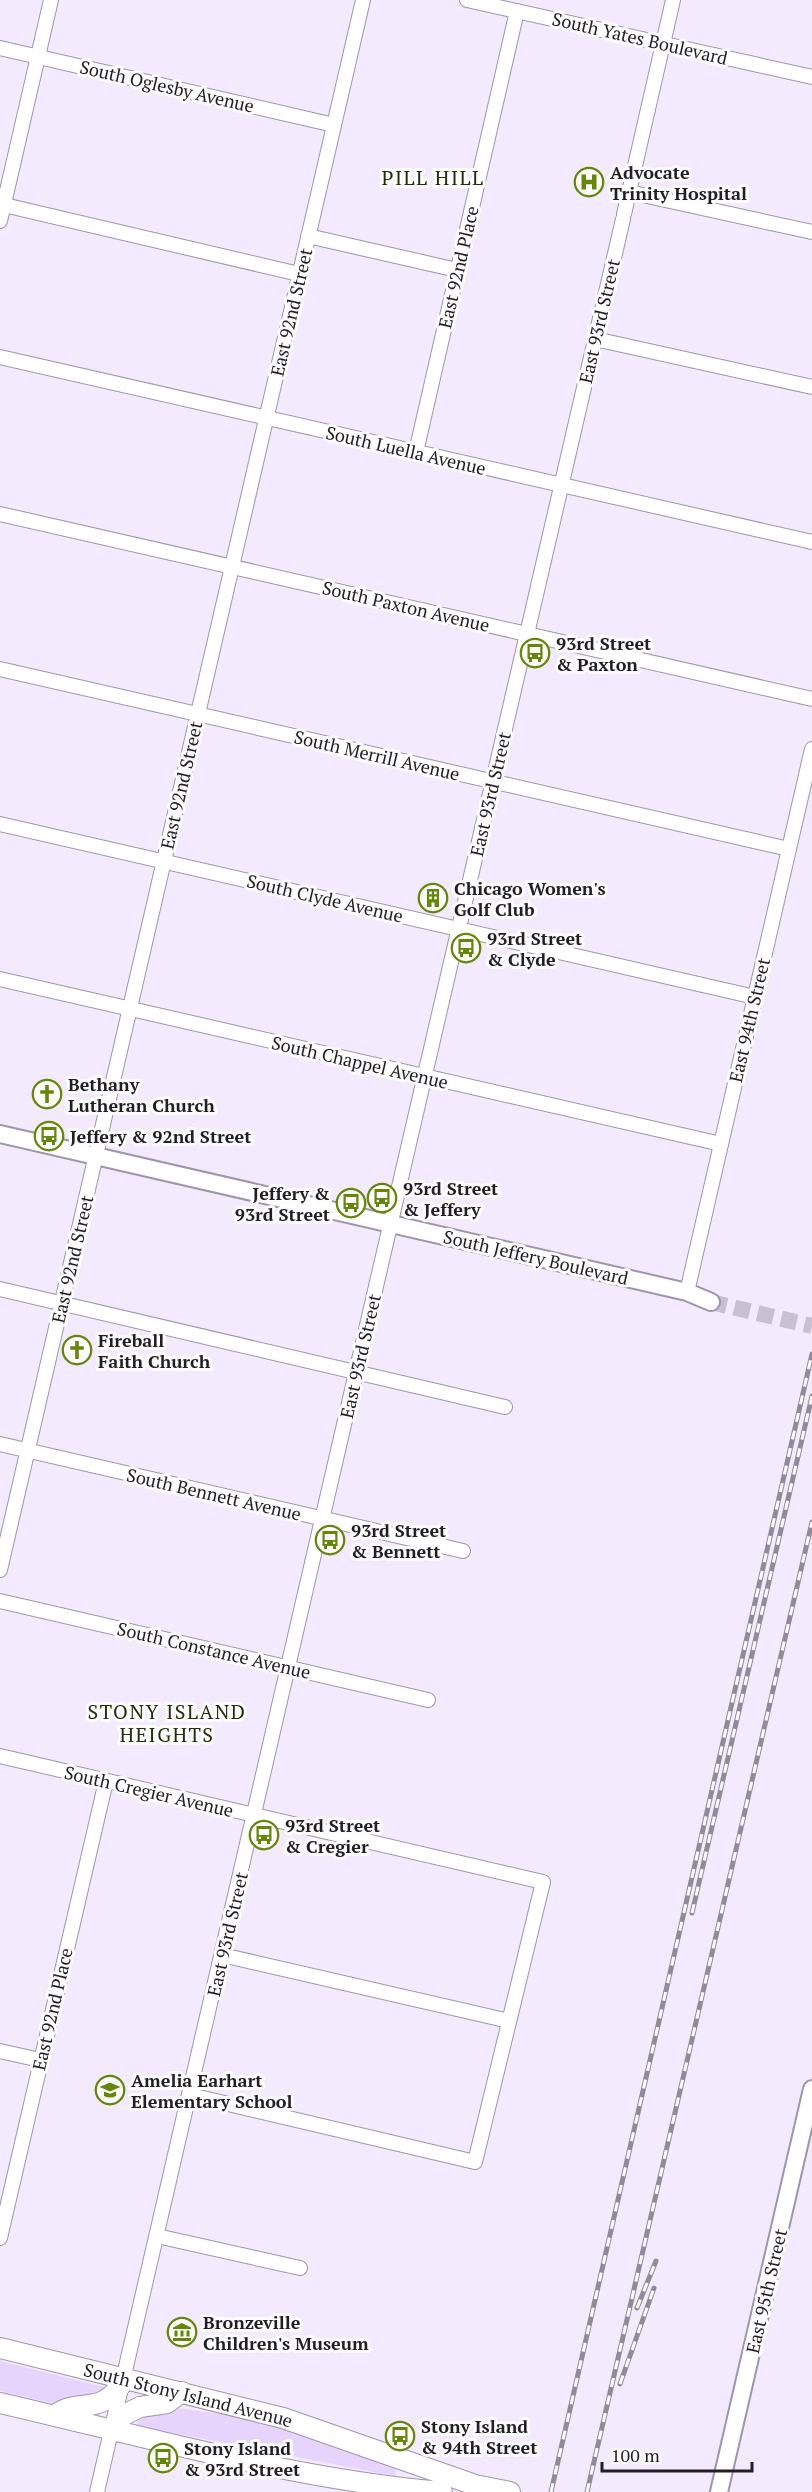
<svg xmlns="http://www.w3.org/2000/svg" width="812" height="2492" font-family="'PT Serif',serif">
<rect width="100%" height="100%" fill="#f3eafe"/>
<g fill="#e7d4fd">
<path d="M0,2361L108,2388L106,2395L56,2404L0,2391Z"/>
<path d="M177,2408L247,2418L397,2465L395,2476L137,2426L140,2415Z"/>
</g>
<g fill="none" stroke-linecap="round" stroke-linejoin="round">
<path stroke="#c9c1d3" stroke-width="16" stroke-dasharray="16 8" stroke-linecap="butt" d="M711,1302L812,1326"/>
<g stroke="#9f95ac" stroke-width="16">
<g id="minor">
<path d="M467,0L812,77"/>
<path d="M0,48L334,125"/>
<path d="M629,192L812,232"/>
<path d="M0,204L299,274"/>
<path d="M624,214L673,0"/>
<path d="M0,221L51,0"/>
<path d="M308,236L457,270"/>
<path d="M595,339L812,387"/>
<path d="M0,357L812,542"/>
<path d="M416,452L517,11"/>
<path d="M0,514L812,699"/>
<path d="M0,669L789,849"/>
<path d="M0,824L755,997"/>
<path d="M0,979L721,1144"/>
<path d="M0,1289L505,1407"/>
<path d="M687,1292L812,749"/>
<path d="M0,1444L463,1551"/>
<path d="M0,1570L363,0"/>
<path d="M0,1601L428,1700"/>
<path d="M0,1756L543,1882L475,2162L190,2095"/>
<path d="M222,1955L509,2021"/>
<path d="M0,2051L40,2060"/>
<path d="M157,2236L300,2268"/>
<path d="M0,2238L106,1781"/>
<path d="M97,2492L623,219"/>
</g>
</g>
<g stroke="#9f95ac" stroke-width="20">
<g id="major">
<path d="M0,1134L687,1292L711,1302"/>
<path d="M719,2492L812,2089"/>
</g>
</g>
<g stroke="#9f95ac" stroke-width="22">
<g id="highway">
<path id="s1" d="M0,2348L283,2418L475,2485L510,2492"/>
<path d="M0,2403C147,2437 292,2479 442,2492"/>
<path d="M55,2415C81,2396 102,2419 125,2378"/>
<path d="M112,2430L121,2417L130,2412L140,2407L167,2403L182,2392"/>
</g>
</g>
<use href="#minor" stroke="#fff" stroke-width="14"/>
<use href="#major" stroke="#fff" stroke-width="16"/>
<use href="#highway" stroke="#fff" stroke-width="20"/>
<g stroke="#908a99" stroke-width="5">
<g id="rail">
<path d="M692,1913L812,1396"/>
<path d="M637,2308L656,2261"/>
<path d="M620,2384L654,2288"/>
<path d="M551,2492L812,1354"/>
<path d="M587,2492L812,1522"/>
</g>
</g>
<use href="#rail" stroke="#fcfcfc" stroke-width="3" stroke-dasharray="9" stroke-linecap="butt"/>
</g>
<defs>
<g id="hospital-ring" transform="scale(1.5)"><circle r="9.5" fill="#fcfcfc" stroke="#648708" stroke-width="1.5"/><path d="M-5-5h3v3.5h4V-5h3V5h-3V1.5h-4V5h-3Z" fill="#648708"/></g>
<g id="bus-ring" transform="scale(1.5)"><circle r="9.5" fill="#fcfcfc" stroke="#648708" stroke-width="1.5"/><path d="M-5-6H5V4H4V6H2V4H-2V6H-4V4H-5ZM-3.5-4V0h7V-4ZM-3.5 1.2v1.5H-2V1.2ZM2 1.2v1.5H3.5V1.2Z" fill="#648708"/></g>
<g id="building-ring" transform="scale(1.5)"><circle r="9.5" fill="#fcfcfc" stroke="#648708" stroke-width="1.5"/><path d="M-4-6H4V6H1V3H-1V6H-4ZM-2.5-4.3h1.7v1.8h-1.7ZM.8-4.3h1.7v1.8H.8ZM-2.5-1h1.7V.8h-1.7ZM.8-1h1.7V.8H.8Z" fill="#648708"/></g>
<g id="church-ring" transform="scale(1.5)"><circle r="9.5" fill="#fcfcfc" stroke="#648708" stroke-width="1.5"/><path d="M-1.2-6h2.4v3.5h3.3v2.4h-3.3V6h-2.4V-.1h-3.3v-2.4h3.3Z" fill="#648708"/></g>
<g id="school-ring" transform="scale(1.5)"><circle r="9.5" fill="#fcfcfc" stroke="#648708" stroke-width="1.5"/><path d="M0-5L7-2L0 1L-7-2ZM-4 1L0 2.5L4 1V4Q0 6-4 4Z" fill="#648708"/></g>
<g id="museum-ring" transform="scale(1.5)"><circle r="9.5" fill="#fcfcfc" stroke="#648708" stroke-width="1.5"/><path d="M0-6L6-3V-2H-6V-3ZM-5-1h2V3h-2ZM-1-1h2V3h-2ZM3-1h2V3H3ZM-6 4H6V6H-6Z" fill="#648708"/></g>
</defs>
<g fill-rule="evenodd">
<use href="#hospital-ring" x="589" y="182"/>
<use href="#bus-ring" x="535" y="653"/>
<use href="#building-ring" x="433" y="898"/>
<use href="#bus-ring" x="466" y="948"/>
<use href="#church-ring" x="47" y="1094"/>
<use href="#bus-ring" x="49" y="1136"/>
<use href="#bus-ring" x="382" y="1198"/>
<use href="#bus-ring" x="351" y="1203"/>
<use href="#church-ring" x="77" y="1350"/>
<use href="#bus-ring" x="330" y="1540"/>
<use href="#bus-ring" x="264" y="1835"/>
<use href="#school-ring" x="110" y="2090"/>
<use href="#museum-ring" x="182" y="2332"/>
<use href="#bus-ring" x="400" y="2436"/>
<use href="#bus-ring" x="163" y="2458"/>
</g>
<g text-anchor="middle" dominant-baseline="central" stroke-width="6" stroke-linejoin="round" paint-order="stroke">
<g font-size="18" fill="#221e27" stroke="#fcfcfc">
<text transform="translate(640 38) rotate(13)">South Yates Boulevard</text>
<text transform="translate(167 86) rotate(13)">South Oglesby Avenue</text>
<text transform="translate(458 267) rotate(-77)">East 92nd Place</text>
<text transform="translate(291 312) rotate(-77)">East 92nd Street</text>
<text transform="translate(599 321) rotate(-77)">East 93rd Street</text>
<text transform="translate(406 450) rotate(13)">South Luella Avenue</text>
<text transform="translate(406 606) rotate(13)">South Paxton Avenue</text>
<text transform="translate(377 755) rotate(13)">South Merrill Avenue</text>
<text transform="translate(181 785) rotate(-77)">East 92nd Street</text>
<text transform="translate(490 794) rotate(-77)">East 93rd Street</text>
<text transform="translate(325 898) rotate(13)">South Clyde Avenue</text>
<text transform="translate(749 1020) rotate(-77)">East 94th Street</text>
<text transform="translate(360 1062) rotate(13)">South Chappel Avenue</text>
<text transform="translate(536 1257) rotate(13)">South Jeffery Boulevard</text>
<text transform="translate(72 1259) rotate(-77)">East 92nd Street</text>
<text transform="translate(360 1356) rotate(-77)">East 93rd Street</text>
<text transform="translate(214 1494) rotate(13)">South Bennett Avenue</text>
<text transform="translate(214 1650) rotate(13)">South Constance Avenue</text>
<text transform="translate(149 1791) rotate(13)">South Cregier Avenue</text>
<text transform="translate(227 1934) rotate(-77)">East 93rd Street</text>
<text transform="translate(52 2009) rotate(-77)">East 92nd Place</text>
<text transform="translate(766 2291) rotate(-77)">East 95th Street</text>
<text stroke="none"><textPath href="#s1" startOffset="194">South Stony Island Avenue</textPath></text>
</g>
<g font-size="18" font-weight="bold" fill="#221e27" stroke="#fcfcfc" text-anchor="start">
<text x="610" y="172">Advocate<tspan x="610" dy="21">Trinity Hospital</tspan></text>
<text x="556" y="643">93rd Street<tspan x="556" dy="21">&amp; Paxton</tspan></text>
<text x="454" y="888">Chicago Women's<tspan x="454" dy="21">Golf Club</tspan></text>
<text x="487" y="938">93rd Street<tspan x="487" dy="21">&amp; Clyde</tspan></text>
<text x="68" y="1084">Bethany<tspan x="68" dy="21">Lutheran Church</tspan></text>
<text x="70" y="1136">Jeffery &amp; 92nd Street</text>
<text x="403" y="1188">93rd Street<tspan x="403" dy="21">&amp; Jeffery</tspan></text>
<text x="330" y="1193" text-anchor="end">Jeffery &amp;<tspan x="330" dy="21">93rd Street</tspan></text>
<text x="98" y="1340">Fireball<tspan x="98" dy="21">Faith Church</tspan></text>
<text x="351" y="1530">93rd Street<tspan x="351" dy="21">&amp; Bennett</tspan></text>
<text x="285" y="1825">93rd Street<tspan x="285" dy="21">&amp; Cregier</tspan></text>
<text x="131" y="2080">Amelia Earhart<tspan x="131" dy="21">Elementary School</tspan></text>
<text x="203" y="2322">Bronzeville<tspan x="203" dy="21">Children's Museum</tspan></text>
<text x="421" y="2426">Stony Island<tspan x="421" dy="21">&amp; 94th Street</tspan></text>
<text x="184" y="2448">Stony Island<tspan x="184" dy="21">&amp; 93rd Street</tspan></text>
</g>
<g font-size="20" letter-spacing="1.5" fill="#232f0a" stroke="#fcfcfc">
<text x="433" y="177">PILL HILL</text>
<text x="167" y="1711">STONY ISLAND<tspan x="167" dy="23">HEIGHTS</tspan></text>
</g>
</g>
<path d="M602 2462v9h150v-9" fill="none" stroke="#221e27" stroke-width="3"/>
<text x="611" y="2462" font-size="18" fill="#221e27" stroke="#fcfcfc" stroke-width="4.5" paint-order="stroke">100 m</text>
</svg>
